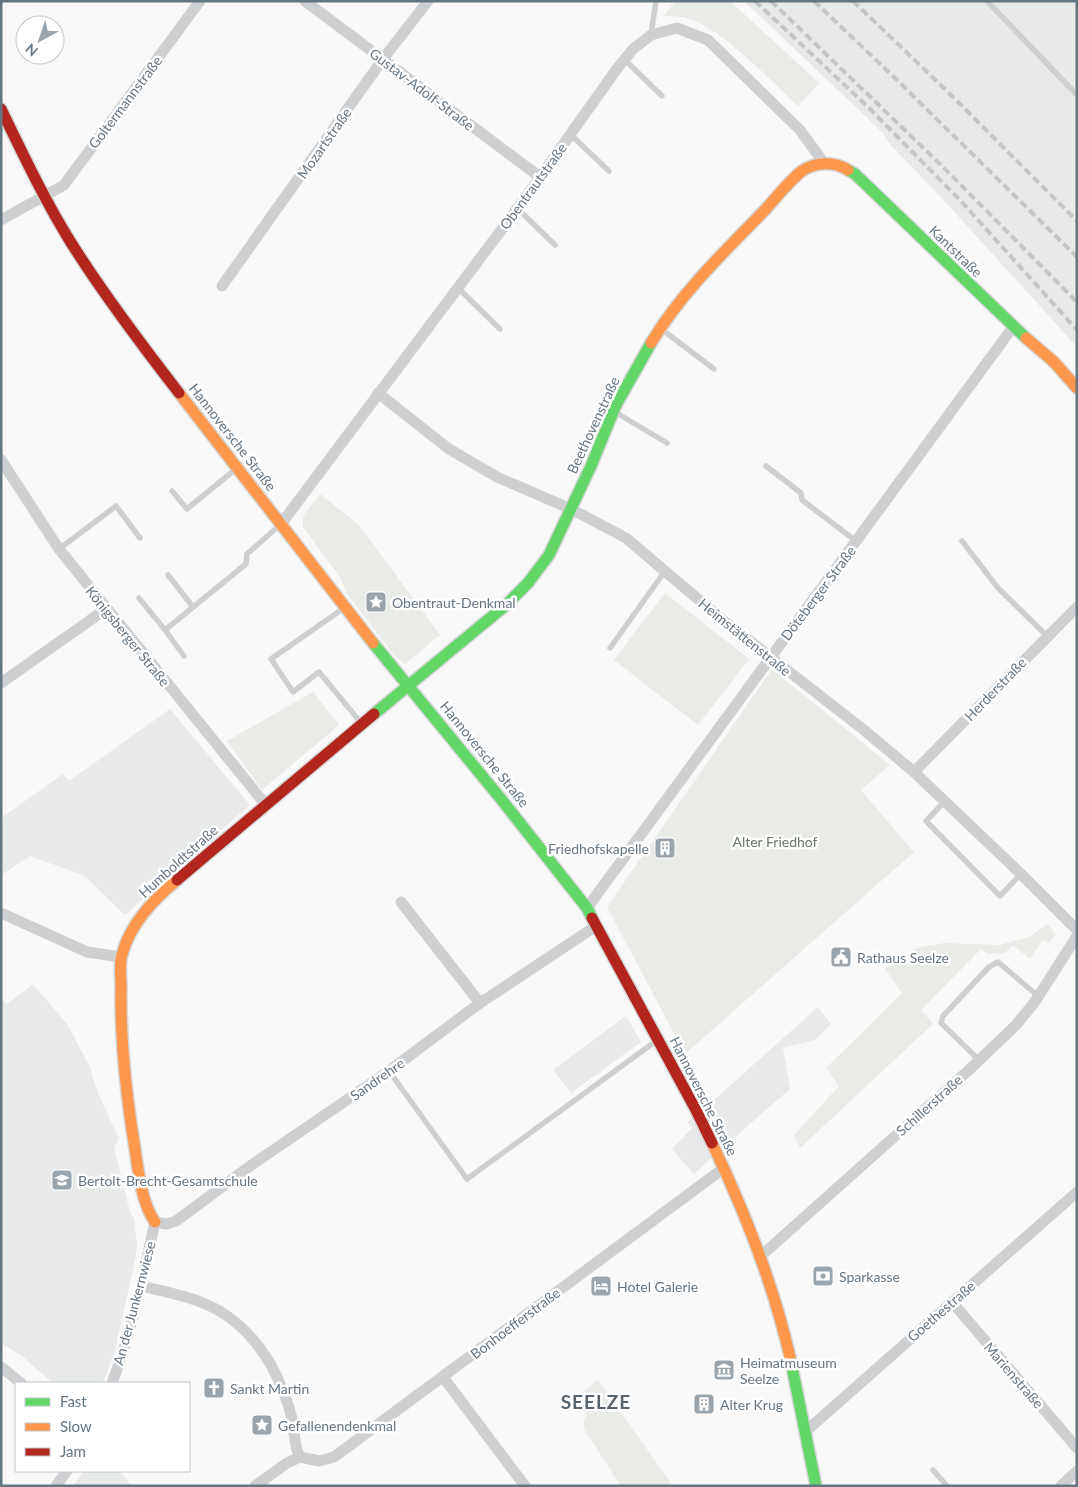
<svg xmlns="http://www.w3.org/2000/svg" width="1078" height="1487" font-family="Lato,sans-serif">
<rect width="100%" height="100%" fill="#f9f9f9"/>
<g fill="#e8e9e9">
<path d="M744,1H1077V347L948,205L889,143L883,133Z"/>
<path d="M170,709L250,805L125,915L85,876L30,856L1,875V818L63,774L69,781Z"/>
<path d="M33,984L67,1024L90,1067L97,1091L119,1139L114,1148L130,1212L134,1219L137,1244L136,1256L115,1351L103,1383H53L22,1356L1,1343V999L7,1004Z"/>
<path d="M818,1007L831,1024L815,1040L783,1048L790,1089L726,1145L706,1107Z"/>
<path d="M626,1016L641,1042L571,1093L553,1070Z"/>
<path d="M693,1118L713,1156L694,1174L672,1149L692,1128L688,1122Z"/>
<path d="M84,1471H120L132,1486H73Z"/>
</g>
<g fill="#e8ebe6">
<path d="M676,1H730L819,83L798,106C771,81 717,23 682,17C676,16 669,16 663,16Z"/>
<path d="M320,494L359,525L440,635L405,664L394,655L347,594L340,577L303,527V516Z"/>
<path d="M665,593L749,659L698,725L614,660Z"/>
<path d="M772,669L890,765L861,790L914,852L685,1054L607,907Z"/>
<path d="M313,692L339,725L262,790L227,741Z"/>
<path d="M1048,924L1056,934L1049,943L1043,940L1030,959L1013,945L1005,953L988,954L981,949L921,1010L933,1024L800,1148L794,1135L839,1086L826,1068L902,993L885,969L916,948L944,943L999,945L1029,937Z"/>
<path d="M598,1380L673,1486H621L584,1429V1419L587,1415L576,1397Z"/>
</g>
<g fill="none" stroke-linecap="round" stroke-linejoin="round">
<g stroke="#d5d6d7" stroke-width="14">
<g id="fast">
<path d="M848,170L855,174L1026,338"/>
<path d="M373,643L501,799L587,908L592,918"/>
<path d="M374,714L506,605L528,583L549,555L591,466L616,405L651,343"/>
<path d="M790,1357L816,1486"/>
</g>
</g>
<g stroke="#d5d6d7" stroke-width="14">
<g id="slow">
<path d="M1026,338L1054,362L1077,388"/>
<path d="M651,343C680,294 725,251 765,210C775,199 790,180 802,171C815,162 834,161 848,170"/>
<path d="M179,393L373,643"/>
<path d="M712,1143C745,1212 773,1283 790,1357"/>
<path d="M155,1222C142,1204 138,1171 135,1149C126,1094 120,1041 121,986C121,976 119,964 122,955C130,924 153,900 177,880"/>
</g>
</g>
<g stroke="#d5d6d7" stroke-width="14">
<g id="jam">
<path d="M1,109C23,154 44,199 70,241C103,294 141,344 179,393"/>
<path d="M177,880L374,714"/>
<path d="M592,918L697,1112L712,1143"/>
</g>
</g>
<g stroke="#cecfd0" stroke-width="5.5">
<path d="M987,1L1077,95"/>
<path d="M651,35L656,1"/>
<path d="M624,59L662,96"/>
<path d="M571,135L609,171"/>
<path d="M517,208L555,245"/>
<path d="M458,288L500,329"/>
<path d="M660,328L714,369"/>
<path d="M615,412L667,443"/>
<path d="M766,466L801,493L802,500L856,541"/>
<path d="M172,491L187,509L237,468"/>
<path d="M962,541L998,588L1047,636"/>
<path d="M59,549L116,506L140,538"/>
<path d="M168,575L193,607"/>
<path d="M139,598L165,630"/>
<path d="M344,608L271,659L293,692L319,672L362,724"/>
<path d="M610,648L665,571"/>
<path d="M184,656L165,630L246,564L247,554L281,524"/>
<path d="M945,801L926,821L1000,896L1021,874"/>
<path d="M979,1060L941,1023L943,1016L989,967L998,962L1038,996"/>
<path d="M389,1071L467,1179L656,1041"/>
<path d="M933,1470L947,1486"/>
</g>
<g stroke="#cecfd0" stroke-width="11">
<path d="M305,1L540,177"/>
<path d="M1,220L64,185L200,1"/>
<path d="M222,286L383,59L428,1"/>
<path d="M378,393L449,449L497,477L571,509L626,538L719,617L864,730L914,772L1021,874L1077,930"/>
<path d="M1,460L59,549L265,804"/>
<path d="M281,524L526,197L616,70L633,49L651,35L677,28L708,40L800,130L824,163"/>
<path d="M1,683L106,609"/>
<path d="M914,772L1077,607"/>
<path d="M401,902L480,1003"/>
<path d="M587,908L1013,327"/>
<path d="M1,913L87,952L121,957"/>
<path d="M761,1256L969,1070L1016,1025L1034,1003L1077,936"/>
<path d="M141,1286C161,1291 184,1295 203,1303C241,1318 269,1353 283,1391C287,1401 291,1413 293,1424C295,1436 294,1446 300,1457"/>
<path d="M952,1302L1077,1448"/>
<path d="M1,1367L21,1383"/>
<path d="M443,1377L525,1486"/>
<path d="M112,1383C132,1331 143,1276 155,1222L166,1224L176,1221L253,1164L389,1071L480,1003L596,926"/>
<path d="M806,1431L1077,1192"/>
<path d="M300,1457L319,1461L334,1457L724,1168"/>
<path d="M56,1486L67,1471"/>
<path d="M255,1486L287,1463L300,1457"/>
<path d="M1061,1486L1077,1471"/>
</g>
<use href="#fast" stroke="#63d668" stroke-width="11"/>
<use href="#slow" stroke="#ff974d" stroke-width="11"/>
<use href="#jam" stroke="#b3261e" stroke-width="11"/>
<g stroke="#c3c5c6" stroke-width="4" stroke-dasharray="8 4" stroke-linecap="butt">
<path d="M755,1L867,106L960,200L1077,330"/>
<path d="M771,1L943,167L1077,302"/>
<path d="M814,1L897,80L1077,257"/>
<path d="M853,1L949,93L1077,221"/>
</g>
</g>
<defs>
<g id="sight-square" transform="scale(1.125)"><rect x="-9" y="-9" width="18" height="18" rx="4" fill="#99a4ac" stroke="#fff"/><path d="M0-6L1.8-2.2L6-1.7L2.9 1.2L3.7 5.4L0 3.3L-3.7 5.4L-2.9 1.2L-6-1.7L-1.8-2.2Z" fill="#fff"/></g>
<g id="building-square" transform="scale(1.125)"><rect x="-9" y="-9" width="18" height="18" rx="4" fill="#99a4ac" stroke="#fff"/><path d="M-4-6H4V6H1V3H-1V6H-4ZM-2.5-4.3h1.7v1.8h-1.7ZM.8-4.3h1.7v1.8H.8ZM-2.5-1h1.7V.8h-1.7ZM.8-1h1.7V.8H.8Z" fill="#fff"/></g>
<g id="civic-square" transform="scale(1.125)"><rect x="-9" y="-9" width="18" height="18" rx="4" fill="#99a4ac" stroke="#fff"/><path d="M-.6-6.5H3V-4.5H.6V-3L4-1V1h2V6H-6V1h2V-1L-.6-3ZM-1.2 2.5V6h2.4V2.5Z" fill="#fff"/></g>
<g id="school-square" transform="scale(1.125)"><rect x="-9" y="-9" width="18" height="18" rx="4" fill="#99a4ac" stroke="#fff"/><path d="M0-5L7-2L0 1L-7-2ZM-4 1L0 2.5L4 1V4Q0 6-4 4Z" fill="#fff"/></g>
<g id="bank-square" transform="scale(1.125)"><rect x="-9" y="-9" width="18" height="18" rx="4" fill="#99a4ac" stroke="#fff"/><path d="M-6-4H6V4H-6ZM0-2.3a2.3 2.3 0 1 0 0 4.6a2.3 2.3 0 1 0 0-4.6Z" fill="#fff"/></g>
<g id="hotel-square" transform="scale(1.125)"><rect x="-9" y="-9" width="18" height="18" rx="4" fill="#99a4ac" stroke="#fff"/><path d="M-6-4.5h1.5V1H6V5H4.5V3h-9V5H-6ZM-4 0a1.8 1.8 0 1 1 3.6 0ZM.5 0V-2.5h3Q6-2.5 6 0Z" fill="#fff"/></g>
<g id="museum-square" transform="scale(1.125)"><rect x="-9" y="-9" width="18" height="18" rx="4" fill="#99a4ac" stroke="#fff"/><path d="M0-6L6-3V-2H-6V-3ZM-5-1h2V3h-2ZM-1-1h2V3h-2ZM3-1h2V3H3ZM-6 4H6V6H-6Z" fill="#fff"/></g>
<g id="church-square" transform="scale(1.125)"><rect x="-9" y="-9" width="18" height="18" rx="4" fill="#99a4ac" stroke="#fff"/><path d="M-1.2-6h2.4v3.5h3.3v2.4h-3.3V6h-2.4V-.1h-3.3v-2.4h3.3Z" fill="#fff"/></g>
</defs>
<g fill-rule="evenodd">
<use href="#sight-square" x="376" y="602"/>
<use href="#building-square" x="665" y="848"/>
<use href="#civic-square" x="841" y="957"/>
<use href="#school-square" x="62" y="1180"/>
<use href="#bank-square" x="823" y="1276"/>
<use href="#hotel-square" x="601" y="1286"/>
<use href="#museum-square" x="724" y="1370"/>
<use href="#church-square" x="214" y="1388"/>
<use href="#building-square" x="704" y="1404"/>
<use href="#sight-square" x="262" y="1425"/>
</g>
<g text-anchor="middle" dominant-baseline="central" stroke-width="5" stroke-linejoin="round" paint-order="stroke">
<g font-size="14" fill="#657683" stroke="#fff">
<text transform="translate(422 89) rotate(37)">Gustav-Adolf-Straße</text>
<text transform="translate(125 102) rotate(-53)">Goltermannstraße</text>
<text transform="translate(324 143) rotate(-55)">Mozartstraße</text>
<text transform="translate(533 186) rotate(-54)">Obentrautstraße</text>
<text transform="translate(956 251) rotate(44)">Kantstraße</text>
<text transform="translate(593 425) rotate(-65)">Beethovenstraße</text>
<text transform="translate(233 437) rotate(52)">Hannoversche Straße</text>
<text transform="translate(818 593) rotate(-53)">Döteberger Straße</text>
<text transform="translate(128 636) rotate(51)">Königsberger Straße</text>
<text transform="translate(745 637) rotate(39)">Heimstättenstraße</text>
<text transform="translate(995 689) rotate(-46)">Herderstraße</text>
<text transform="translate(485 754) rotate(51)">Hannoversche Straße</text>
<text transform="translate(178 861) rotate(-42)">Humboldtstraße</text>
<text transform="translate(377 1079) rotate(-35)">Sandrehre</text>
<text transform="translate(704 1096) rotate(63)">Hannoversche Straße</text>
<text transform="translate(929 1105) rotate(-42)">Schillerstraße</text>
<text transform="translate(134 1303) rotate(-75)">An der Junkernwiese</text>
<text transform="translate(941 1311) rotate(-41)">Goethestraße</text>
<text transform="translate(515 1323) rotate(-37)">Bonhoefferstraße</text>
<text transform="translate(1014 1375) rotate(49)">Marienstraße</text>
</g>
<g font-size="14" fill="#657683" stroke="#fff" text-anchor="start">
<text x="392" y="602">Obentraut-Denkmal</text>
<text x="649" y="848" text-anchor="end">Friedhofskapelle</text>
<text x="857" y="957">Rathaus Seelze</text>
<text x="78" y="1180">Bertolt-Brecht-Gesamtschule</text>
<text x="839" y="1276">Sparkasse</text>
<text x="617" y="1286">Hotel Galerie</text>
<text x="740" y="1362">Heimatmuseum<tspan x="740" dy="16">Seelze</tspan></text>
<text x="230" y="1388">Sankt Martin</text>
<text x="720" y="1404">Alter Krug</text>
<text x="278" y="1425">Gefallenendenkmal</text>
</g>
<g font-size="14" fill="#687a64" stroke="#fff">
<text x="775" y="841">Alter Friedhof</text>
</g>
<g font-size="19" font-weight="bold" letter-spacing="1" fill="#57646e" stroke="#fff">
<text x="596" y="1401">SEELZE</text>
</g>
</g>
<rect width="1078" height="1487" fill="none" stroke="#657683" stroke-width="5"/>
<rect x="15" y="1382" width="175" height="90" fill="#ffffff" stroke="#c1c8cd"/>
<rect x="25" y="1398" width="25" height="8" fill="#63d668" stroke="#c1c8cd"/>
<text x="60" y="1407" font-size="15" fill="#657683">Fast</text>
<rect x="25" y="1423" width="25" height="8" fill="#ff974d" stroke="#c1c8cd"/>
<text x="60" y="1432" font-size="15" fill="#657683">Slow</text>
<rect x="25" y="1448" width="25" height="8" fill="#b3261e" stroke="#c1c8cd"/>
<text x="60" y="1457" font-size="15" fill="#657683">Jam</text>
<g transform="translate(40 40) rotate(220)"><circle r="24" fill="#ffffff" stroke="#c1c8cd"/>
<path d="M0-4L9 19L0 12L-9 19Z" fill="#99a4ac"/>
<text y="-8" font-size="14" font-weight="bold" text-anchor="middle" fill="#657683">N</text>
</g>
</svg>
